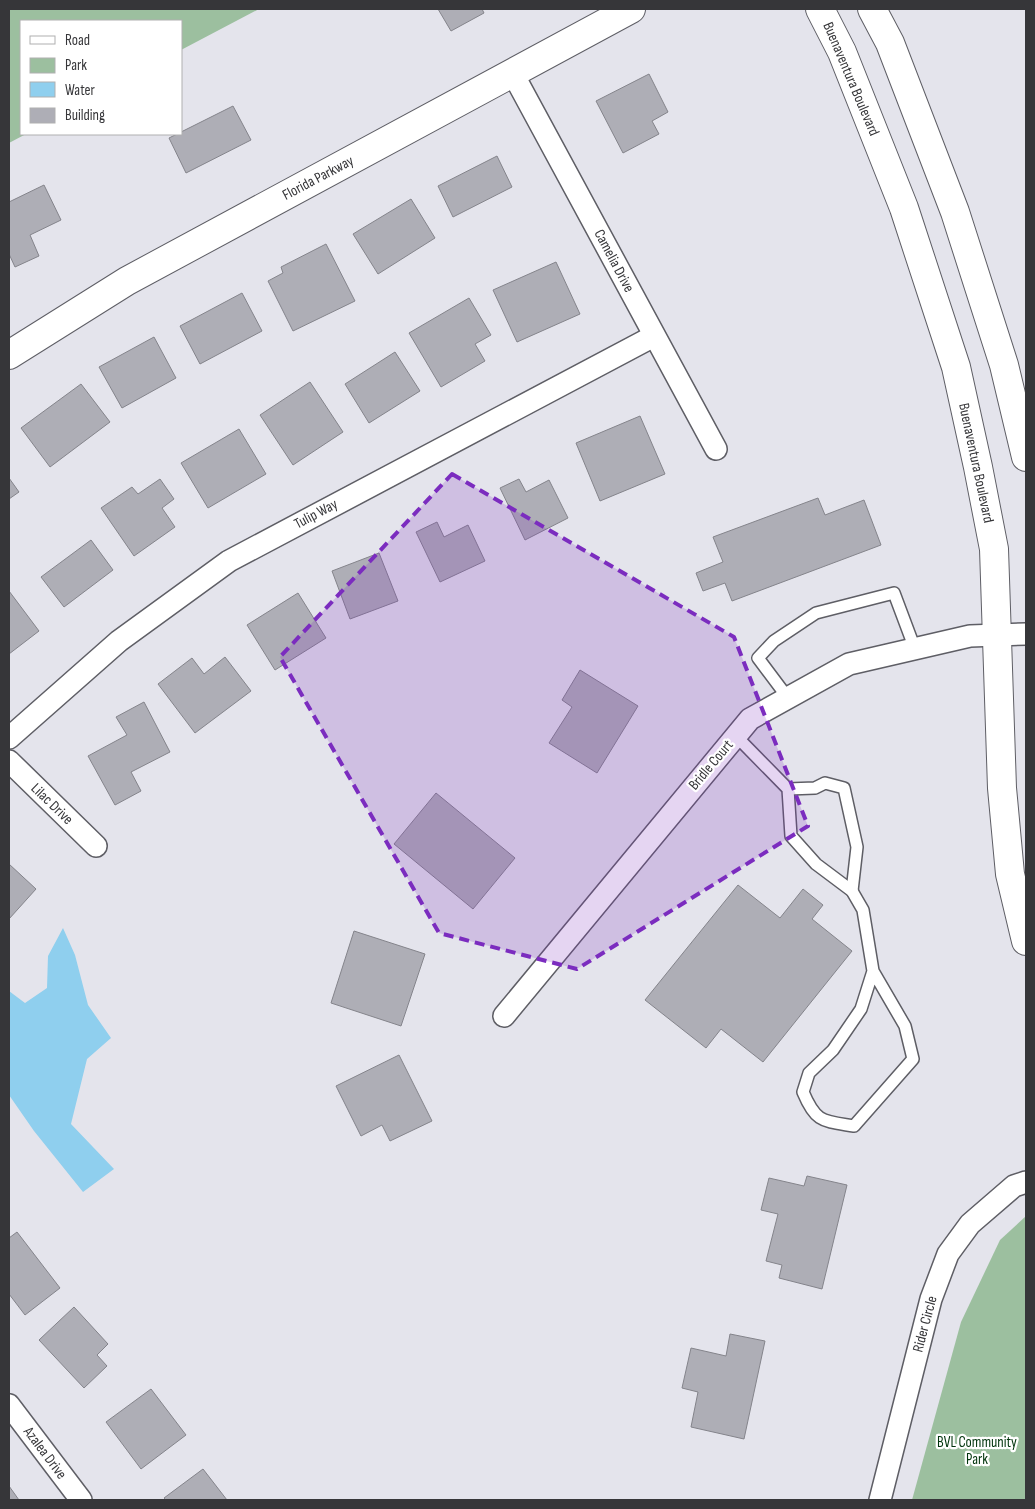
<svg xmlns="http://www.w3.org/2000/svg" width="1035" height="1509" font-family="'Sofia Sans Condensed',sans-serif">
<rect width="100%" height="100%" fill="#e4e4ec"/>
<g fill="#9cbf9f">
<path d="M9,9H259L181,50V21H21V134H26L9,143Z"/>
<path d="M1026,1216V1500H912L961,1322L1000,1240Z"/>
</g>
<path fill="#8fcfee" d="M63,928L75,955L88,1005L111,1038L87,1059L71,1124L114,1169L83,1192L34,1131L9,1095V991L25,1003L47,988L48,956Z"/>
<g fill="#aeaeb6" stroke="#84848b">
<path d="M438,9H482L484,13L451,31Z"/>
<path d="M649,74L668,112L652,121L659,134L623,153L596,101Z"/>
<path d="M233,106L251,140L186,173L169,138Z"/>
<path d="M497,156L512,187L453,217L438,186Z"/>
<path d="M44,185L61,220L30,235L39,256L15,267L9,254V202Z"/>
<path d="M411,199L435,238L378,274L353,234Z"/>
<path d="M326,244L355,301L293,331L268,281L283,273L281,267Z"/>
<path d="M556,262L580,314L517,342L493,290Z"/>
<path d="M242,293L262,331L200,364L180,326Z"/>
<path d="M469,298L491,335L475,344L485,361L441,387L409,333Z"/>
<path d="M154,337L176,378L122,408L99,367Z"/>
<path d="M395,352L420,391L369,423L345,384Z"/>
<path d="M310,382L343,432L293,465L260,415Z"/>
<path d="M81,384L110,422L50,467L21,428Z"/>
<path d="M640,416L665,474L600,501L576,443Z"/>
<path d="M239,429L266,474L208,508L181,463Z"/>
<path d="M9,478L19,492L9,499Z"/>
<path d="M160,479L174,499L162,508L175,527L134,556L101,508L132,487L138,494Z"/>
<path d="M519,479L526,492L549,480L568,518L525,540L500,488Z"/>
<path d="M818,498L825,515L864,500L881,545L732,601L725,583L703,591L696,573L723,562L713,537Z"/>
<path d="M437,522L444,537L468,525L485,561L440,582L416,532Z"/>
<path d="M91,540L113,570L64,607L41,577Z"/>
<path d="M379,553L398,601L350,619L332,571Z"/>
<path d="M9,591L39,631L9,654Z"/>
<path d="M298,593L326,638L275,670L247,625Z"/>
<path d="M225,657L251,691L195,733L158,684L192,658L204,674Z"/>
<path d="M580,670L638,706L597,773L549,743L572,707L562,700Z"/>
<path d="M144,702L170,752L131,772L141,791L115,805L88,756L127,735L116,717Z"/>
<path d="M436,793L515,858L473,909L394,844Z"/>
<path d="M9,864L36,889L9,919Z"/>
<path d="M738,885L780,918L803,889L823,905L812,919L852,951L763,1062L721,1029L706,1048L645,1000Z"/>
<path d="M354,931L425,954L401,1026L331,1003Z"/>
<path d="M399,1055L432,1121L390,1141L382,1125L361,1136L336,1086Z"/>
<path d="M807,1176L847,1185L822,1289L779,1278L782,1265L766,1261L778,1214L761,1210L769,1178L804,1186Z"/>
<path d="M17,1232L60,1288L25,1315L9,1294V1238Z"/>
<path d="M74,1307L108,1344L97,1355L107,1366L84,1388L39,1340Z"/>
<path d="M730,1334L765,1341L744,1439L691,1427L698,1392L682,1388L691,1348L726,1356Z"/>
<path d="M151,1389L186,1435L141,1469L106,1422Z"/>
<path d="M203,1469L227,1500H166L164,1498Z"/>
<path d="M9,1486L19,1500H9Z"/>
</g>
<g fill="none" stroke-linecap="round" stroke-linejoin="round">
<g stroke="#5e5e65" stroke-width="14">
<g id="service">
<path d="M788,698L758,658L774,641L816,613L894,593L915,649"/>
<path d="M736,736L788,789L791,836L816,864L852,891L863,910L873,971L861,1009L833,1050L809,1073L803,1092C816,1123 823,1121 854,1126L913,1059L905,1026L873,971"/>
<path d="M788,789L815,788L825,783L844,788L857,847L852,891"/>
</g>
</g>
<g stroke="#5e5e65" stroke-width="24">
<g id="minor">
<path d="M512,72L716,449"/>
<path d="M9,738L119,641L229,561L654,336"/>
<path d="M9,761L96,846"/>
<path d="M504,1016L750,719L849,664L970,636L1026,634"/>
<path d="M9,1405L81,1500"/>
<path d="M880,1500L931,1299L948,1254L970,1224L1014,1186L1026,1182"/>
</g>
</g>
<g stroke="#5e5e65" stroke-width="30">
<path id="tertiary" d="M9,355L127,281L631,9"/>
</g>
<g stroke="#5e5e65" stroke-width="30">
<g id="secondary">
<path d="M820,9L842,52L904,208L956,367L978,467L994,549L1002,788L1010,874L1026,941"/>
<path d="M872,9L890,43L955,212L1004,365L1026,457"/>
</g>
</g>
<use href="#service" stroke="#fff" stroke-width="11"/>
<use href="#minor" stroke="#fff" stroke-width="21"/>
<use href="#tertiary" stroke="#fff" stroke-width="28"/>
<use href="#secondary" stroke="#fff" stroke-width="28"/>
</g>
<path fill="#7b2cbf" fill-opacity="0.2" stroke="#7b2cbf" stroke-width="4" stroke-dasharray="10 6" stroke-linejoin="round" d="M452,474L734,637L808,826L577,969L439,933L280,657Z"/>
<g text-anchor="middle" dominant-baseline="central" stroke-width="4.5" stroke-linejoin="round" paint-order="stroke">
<g font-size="15" fill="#363639" stroke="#fff">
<text transform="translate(851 79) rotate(67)">Buenaventura Boulevard</text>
<text transform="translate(318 178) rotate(-28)">Florida Parkway</text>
<text transform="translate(614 261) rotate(62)">Camelia Drive</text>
<text transform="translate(976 463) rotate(78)">Buenaventura Boulevard</text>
<text transform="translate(316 514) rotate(-28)">Tulip Way</text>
<text transform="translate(711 765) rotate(-50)">Bridle Court</text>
<text transform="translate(52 804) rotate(44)">Lilac Drive</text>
<text transform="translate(925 1324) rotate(-75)">Rider Circle</text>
<text transform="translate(45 1453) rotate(53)">Azalea Drive</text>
</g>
<g font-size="15" fill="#00340c" stroke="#fff">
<text x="977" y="1442">BVL Community<tspan x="977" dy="17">Park</tspan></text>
</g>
</g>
<rect width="1035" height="1509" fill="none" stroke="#363639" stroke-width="20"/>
<rect x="20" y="20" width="162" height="115" fill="#ffffff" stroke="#afafb0"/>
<rect x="30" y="36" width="25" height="8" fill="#ffffff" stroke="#afafb0"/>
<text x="65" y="45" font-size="15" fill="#363639">Road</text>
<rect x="30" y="58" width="25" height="15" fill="#9cbf9f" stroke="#afafb0"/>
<text x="65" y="70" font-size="15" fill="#363639">Park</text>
<rect x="30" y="82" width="25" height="15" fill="#8fcfee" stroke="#afafb0"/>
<text x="65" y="95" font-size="15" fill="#363639">Water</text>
<rect x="30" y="108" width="25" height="15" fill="#aeaeb6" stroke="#afafb0"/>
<text x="65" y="120" font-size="15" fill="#363639">Building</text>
</svg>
